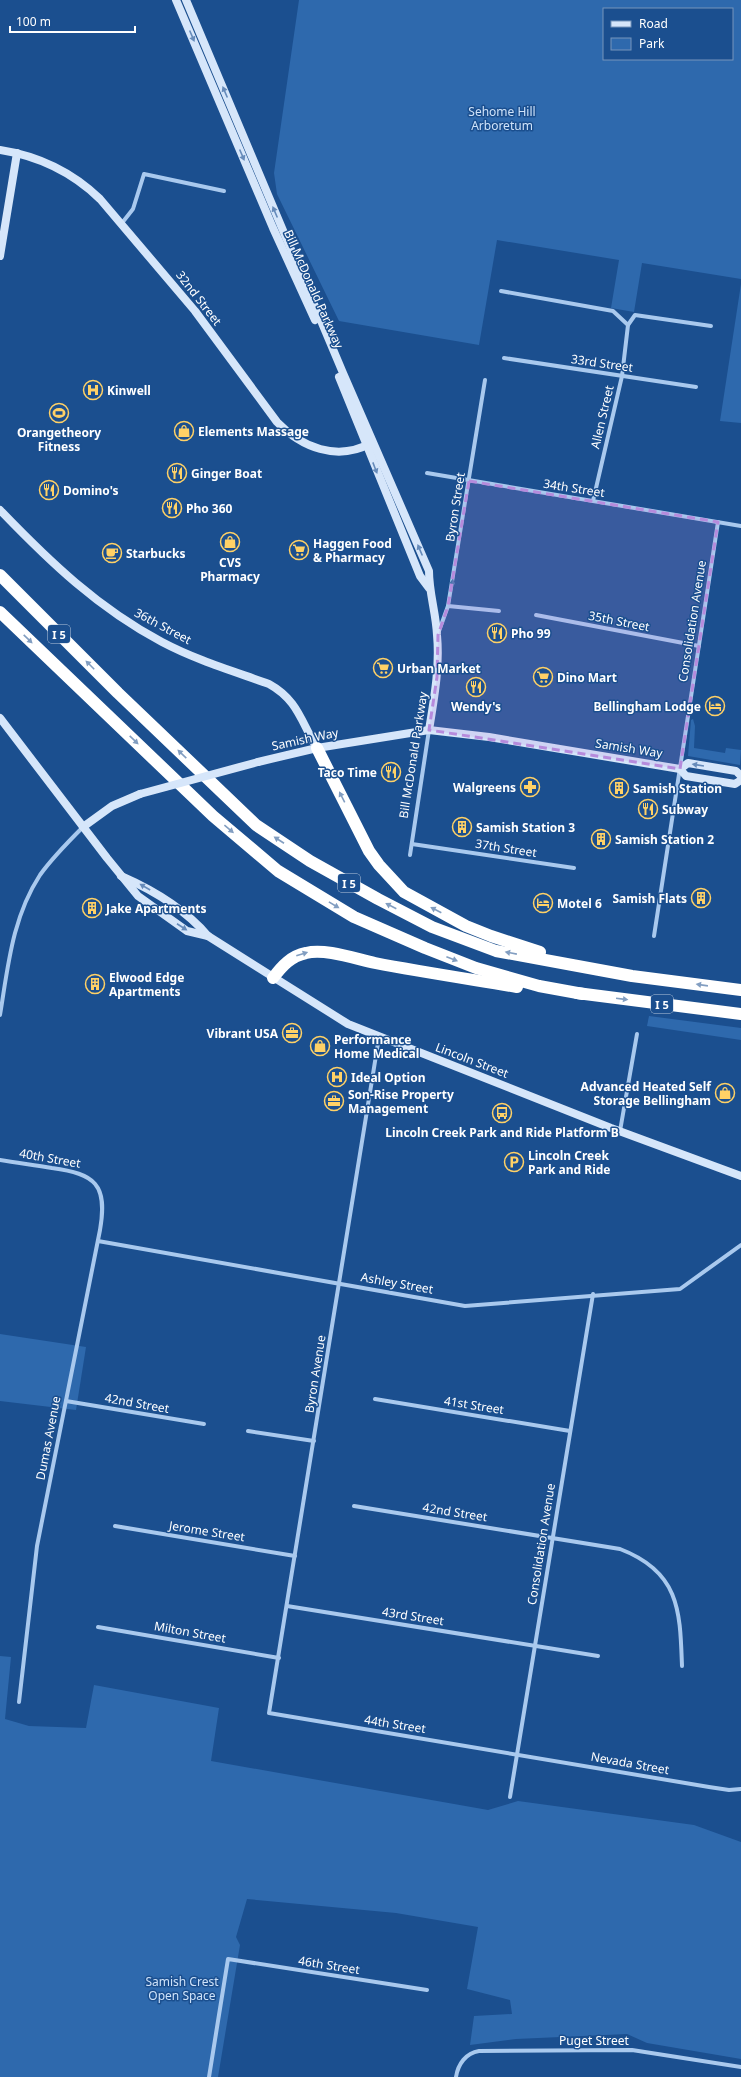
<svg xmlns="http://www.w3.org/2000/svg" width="741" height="2077" font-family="'Noto Sans',sans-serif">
<rect width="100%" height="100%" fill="#1b4f8f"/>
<g fill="#2e69ad" fill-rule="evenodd">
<path d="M299,0H741V279L642,263L634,312L611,308L619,260L497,240L479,345L339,321L277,194L274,173ZM604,9H732V59H604Z"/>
<path d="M741,284V423L720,421Z"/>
<path d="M693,719L695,726L694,748L725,753L726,748L741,750L740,765L688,756L691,720Z"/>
<path d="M649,1016L741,1028V1040L647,1026Z"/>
<path d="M0,1334L86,1347L76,1410L0,1401Z"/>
<path d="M0,1656L11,1657L5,1719L29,1726L86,1728L94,1685L219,1708L211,1761L488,1810L518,1801L694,1825L741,1842V2059L647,2043L627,2034L516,2039L470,2045L474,2016L512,2014L510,2000L467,1989L478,1927L396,1913L247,1899L236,1937L240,1945L218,2077H0Z"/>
</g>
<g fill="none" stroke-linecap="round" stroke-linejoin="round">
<g stroke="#a9c9ee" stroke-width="4">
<path d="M122,223L133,209L144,174L224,191"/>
<path d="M501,291L613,311L628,325"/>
<path d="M504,358L696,387"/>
<path d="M427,473L741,526"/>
<path d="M593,501L622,376L628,325L635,315L711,326"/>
<path d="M448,606L499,611"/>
<path d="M536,615L699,646"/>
<path d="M439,631L448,606L485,380"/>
<path d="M412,844L574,868"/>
<path d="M410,855L429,730"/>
<path d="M654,936L718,522"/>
<path d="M0,1015C8,967 12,918 40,875C52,858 68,842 83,827"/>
<path d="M379,1037L269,1713L709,1787L729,1790L741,1789"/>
<path d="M620,1131L637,1034"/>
<path d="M0,1160C17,1163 35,1165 52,1168C95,1174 108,1184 100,1230L37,1546L19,1702"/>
<path d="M98,1241L465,1306L680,1289L741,1245"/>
<path d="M375,1399L570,1431"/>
<path d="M66,1401L204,1424"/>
<path d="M248,1431L314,1441"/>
<path d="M354,1506L620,1549C680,1572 680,1611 682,1666"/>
<path d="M115,1526L295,1556"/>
<path d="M287,1606L598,1656"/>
<path d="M98,1627L279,1658"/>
<path d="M510,1797L593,1294"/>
<path d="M209,2077L228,1959L427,1990"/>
<path d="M456,2077C458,2064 466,2053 479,2051L632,2050L741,2067"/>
</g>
<g stroke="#d6e6fa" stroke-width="8">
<path d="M176,0L273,228L315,320"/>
<path d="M186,0L343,373L429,571C429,593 436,613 437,635C440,667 434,699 429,730"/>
<path d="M0,150C39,156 71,171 100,199L195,311L277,422C301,447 337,462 371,443"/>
<path d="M0,256L17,153"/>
<path d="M339,377L420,576L429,588"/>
<path d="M0,510C50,562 98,608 162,642C196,660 233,671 269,684C298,700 301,722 317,748"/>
<path d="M0,718L107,858L138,896L187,931L208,936"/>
<path d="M258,762L317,748L429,730L489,737L680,769"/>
<path d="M680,769L686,776L735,784L741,780"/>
<path d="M680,769L688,763L736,771L741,776"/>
<path d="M83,827L112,806L140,794"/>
<path d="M121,876C153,890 185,909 208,936L348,1024L611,1128L741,1176"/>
</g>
<g stroke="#fff" stroke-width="12">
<path d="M0,575L118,693L256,825L310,861L378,899L432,927L496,951L632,976L741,990"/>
<path d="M0,612L213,816L278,871L354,917L425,948L476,968L539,986L583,994"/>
<path d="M317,748L369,851L379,865L404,892L466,926L491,936L540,952"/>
<path d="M273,978C282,966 291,956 306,953C325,948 356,959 375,963C422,972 469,979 517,987"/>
<path d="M577,993L741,1014"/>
</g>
<path stroke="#d6e6fa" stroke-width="8" d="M140,794L258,762"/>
</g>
<defs><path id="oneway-solid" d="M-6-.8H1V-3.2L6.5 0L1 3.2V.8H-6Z"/></defs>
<g fill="#668bba">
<use href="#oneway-solid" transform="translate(192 36) rotate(67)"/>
<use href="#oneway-solid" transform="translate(225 92) rotate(-113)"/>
<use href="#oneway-solid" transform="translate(242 155) rotate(67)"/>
<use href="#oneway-solid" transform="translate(275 212) rotate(-113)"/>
<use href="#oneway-solid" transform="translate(375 468) rotate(69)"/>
<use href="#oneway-solid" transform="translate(420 550) rotate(-113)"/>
<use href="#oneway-solid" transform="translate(698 765) rotate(-171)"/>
<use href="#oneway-solid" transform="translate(145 887) rotate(-150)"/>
<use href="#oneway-solid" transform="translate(182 927) rotate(33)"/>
</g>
<use fill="#4674ac" href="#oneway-solid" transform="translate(452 585) rotate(-81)"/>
<g fill="#829ec1">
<use href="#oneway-solid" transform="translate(28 639) rotate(44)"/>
<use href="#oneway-solid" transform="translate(90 665) rotate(-135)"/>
<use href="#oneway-solid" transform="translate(134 740) rotate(44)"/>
<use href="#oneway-solid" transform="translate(182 754) rotate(-136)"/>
<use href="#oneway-solid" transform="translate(342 797) rotate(-117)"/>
<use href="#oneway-solid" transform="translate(229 829) rotate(40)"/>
<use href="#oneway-solid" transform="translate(279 840) rotate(-147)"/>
<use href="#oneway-solid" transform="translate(334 905) rotate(31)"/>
<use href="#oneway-solid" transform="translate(391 906) rotate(-153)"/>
<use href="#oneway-solid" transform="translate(436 910) rotate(-153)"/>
<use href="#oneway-solid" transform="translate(511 953) rotate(-169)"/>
<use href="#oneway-solid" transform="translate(302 954) rotate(-18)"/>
<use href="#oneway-solid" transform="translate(452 959) rotate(21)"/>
<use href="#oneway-solid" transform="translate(702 985) rotate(-172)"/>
<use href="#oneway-solid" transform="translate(622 999) rotate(7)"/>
</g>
<path fill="#b68bdc" fill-opacity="0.2" stroke="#b68bdc" stroke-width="3" stroke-dasharray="8 5" stroke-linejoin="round" d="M469,481L718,522L680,769L429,730L437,677L438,635L448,606Z"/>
<defs>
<g id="hospital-ring" transform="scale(1)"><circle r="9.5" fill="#1b4f8f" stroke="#ffd166" stroke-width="1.5"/><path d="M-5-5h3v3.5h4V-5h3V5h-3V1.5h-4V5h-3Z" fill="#ffd166"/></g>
<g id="stadium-ring" transform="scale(1)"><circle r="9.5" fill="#1b4f8f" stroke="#ffd166" stroke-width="1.5"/><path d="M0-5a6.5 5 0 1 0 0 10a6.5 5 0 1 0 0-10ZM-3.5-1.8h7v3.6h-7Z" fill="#ffd166"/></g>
<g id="shop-ring" transform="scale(1)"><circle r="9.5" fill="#1b4f8f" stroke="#ffd166" stroke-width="1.5"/><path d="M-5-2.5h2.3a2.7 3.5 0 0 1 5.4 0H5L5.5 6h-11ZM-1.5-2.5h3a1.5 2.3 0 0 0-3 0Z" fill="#ffd166"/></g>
<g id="restaurant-ring" transform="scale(1)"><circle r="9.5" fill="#1b4f8f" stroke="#ffd166" stroke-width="1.5"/><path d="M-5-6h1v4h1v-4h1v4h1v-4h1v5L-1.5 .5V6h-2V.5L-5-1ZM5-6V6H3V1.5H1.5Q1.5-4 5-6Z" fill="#ffd166"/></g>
<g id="supermarket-ring" transform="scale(1)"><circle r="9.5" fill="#1b4f8f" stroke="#ffd166" stroke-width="1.5"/><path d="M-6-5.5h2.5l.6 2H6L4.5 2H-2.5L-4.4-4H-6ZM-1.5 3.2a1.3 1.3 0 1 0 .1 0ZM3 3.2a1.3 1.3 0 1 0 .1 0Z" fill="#ffd166"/></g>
<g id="cafe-ring" transform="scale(1)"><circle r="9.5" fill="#1b4f8f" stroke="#ffd166" stroke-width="1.5"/><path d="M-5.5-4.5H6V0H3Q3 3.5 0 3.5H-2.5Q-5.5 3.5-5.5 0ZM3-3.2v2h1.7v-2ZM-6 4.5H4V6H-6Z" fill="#ffd166"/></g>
<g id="hotel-ring" transform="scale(1)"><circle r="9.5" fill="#1b4f8f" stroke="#ffd166" stroke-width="1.5"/><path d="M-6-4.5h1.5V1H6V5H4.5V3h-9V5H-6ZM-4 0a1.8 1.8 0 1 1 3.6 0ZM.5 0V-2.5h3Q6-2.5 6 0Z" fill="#ffd166"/></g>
<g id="pharmacy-ring" transform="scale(1)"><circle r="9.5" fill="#1b4f8f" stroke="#ffd166" stroke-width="1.5"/><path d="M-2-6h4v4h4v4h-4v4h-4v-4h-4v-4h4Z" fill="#ffd166"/></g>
<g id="building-ring" transform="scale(1)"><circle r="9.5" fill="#1b4f8f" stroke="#ffd166" stroke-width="1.5"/><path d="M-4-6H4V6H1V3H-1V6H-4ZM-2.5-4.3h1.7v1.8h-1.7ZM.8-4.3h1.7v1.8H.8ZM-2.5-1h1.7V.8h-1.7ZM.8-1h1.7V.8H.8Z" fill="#ffd166"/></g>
<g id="office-ring" transform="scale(1)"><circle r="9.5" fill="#1b4f8f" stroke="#ffd166" stroke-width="1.5"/><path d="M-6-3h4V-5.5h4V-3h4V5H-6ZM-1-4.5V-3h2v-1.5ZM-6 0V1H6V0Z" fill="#ffd166"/></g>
<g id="bus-ring" transform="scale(1)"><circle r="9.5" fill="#1b4f8f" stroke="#ffd166" stroke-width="1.5"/><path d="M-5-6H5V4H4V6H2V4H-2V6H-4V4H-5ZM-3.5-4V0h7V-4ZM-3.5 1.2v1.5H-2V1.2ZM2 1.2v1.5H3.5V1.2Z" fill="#ffd166"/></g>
<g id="parking-ring" transform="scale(1)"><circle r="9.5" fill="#1b4f8f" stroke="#ffd166" stroke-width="1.5"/><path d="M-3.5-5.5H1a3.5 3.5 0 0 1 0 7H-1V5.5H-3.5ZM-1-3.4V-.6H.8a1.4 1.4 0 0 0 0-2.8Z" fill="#ffd166"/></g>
</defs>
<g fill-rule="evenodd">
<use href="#hospital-ring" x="93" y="390"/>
<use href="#stadium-ring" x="59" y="413"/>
<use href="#shop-ring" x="184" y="431"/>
<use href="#restaurant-ring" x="177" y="473"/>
<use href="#restaurant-ring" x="49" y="490"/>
<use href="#restaurant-ring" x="172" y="508"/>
<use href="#shop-ring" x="230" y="542"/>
<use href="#supermarket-ring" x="299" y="550"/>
<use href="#cafe-ring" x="112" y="553"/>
<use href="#restaurant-ring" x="497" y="633"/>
<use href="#supermarket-ring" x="383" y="668"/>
<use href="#supermarket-ring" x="543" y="677"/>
<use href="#restaurant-ring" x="476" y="687"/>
<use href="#hotel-ring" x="715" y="706"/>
<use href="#restaurant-ring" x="391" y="772"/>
<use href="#pharmacy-ring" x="530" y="787"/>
<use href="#building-ring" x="619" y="788"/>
<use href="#restaurant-ring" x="648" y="809"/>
<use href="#building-ring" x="462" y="827"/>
<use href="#building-ring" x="601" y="839"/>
<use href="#building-ring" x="701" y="898"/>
<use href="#hotel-ring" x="543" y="903"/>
<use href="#building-ring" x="92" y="908"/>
<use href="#building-ring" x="95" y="984"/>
<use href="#office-ring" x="292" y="1033"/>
<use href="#shop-ring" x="320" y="1046"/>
<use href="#hospital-ring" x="337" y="1077"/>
<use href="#shop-ring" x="725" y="1093"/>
<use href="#office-ring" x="334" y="1101"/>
<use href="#bus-ring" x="502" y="1113"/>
<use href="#parking-ring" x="514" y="1162"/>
</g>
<g text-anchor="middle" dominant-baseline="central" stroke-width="3" stroke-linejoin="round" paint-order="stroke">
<g fill="#1b4f8f" stroke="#bbcadd" stroke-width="1">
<rect x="48" y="625" width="22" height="18" rx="3"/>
<rect x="338" y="874" width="22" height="18" rx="3"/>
<rect x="651" y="995" width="22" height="18" rx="3"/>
</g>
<g font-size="11" font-weight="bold" fill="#fff">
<text x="59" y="634">I 5</text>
<text x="349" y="883">I 5</text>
<text x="662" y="1004">I 5</text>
</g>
<g font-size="12" fill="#cfe3fa" stroke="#1b4f8f">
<text x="502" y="111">Sehome Hill<tspan x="502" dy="14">Arboretum</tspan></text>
<text x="182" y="1981">Samish Crest<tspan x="182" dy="14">Open Space</tspan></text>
</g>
<g font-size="12" fill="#fff" stroke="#1b4f8f">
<text transform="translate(314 289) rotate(66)">Bill McDonald Parkway</text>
<text transform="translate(199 298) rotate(52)">32nd Street</text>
<text transform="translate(602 363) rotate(8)">33rd Street</text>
<text transform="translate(602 417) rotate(-77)">Allen Street</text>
<text transform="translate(574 488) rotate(9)">34th Street</text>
<text transform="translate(455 507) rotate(-81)">Byron Street</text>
<text transform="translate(619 621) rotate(11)">35th Street</text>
<text transform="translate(692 621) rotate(-81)">Consolidation Avenue</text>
<text transform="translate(163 626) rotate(28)">36th Street</text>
<text transform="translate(305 739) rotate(-12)">Samish Way</text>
<text transform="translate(629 748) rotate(9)">Samish Way</text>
<text transform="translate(413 755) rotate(-81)">Bill McDonald Parkway</text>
<text transform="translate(506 848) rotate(9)">37th Street</text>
<text transform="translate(472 1060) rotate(21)">Lincoln Street</text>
<text transform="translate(50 1158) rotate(10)">40th Street</text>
<text transform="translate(397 1283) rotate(10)">Ashley Street</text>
<text transform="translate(315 1374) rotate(-81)">Byron Avenue</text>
<text transform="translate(137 1403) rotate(10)">42nd Street</text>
<text transform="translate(474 1405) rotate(9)">41st Street</text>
<text transform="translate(48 1438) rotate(-79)">Dumas Avenue</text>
<text transform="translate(455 1512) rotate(9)">42nd Street</text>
<text transform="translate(207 1531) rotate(9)">Jerome Street</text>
<text transform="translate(541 1544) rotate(-81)">Consolidation Avenue</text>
<text transform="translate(413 1616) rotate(9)">43rd Street</text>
<text transform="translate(190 1632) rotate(10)">Milton Street</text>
<text transform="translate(395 1724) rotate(9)">44th Street</text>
<text transform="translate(630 1763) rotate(10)">Nevada Street</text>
<text transform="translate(329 1965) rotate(9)">46th Street</text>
<text x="594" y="2040">Puget Street</text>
</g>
<g font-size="12" font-weight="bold" fill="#fff" stroke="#1b4f8f" text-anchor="start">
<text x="107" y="390">Kinwell</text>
<text x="198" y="431">Elements Massage</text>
<text x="59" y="432" text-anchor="middle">Orangetheory<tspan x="59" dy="14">Fitness</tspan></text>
<text x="191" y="473">Ginger Boat</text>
<text x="63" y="490">Domino's</text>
<text x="186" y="508">Pho 360</text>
<text x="313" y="543">Haggen Food<tspan x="313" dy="14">&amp; Pharmacy</tspan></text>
<text x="126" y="553">Starbucks</text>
<text x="230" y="562" text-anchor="middle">CVS<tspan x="230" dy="14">Pharmacy</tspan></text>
<text x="511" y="633">Pho 99</text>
<text x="397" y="668">Urban Market</text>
<text x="557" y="677">Dino Mart</text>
<text x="476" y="706" text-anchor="middle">Wendy's</text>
<text x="701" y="706" text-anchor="end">Bellingham Lodge</text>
<text x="377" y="772" text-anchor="end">Taco Time</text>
<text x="516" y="787" text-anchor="end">Walgreens</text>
<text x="633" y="788">Samish Station</text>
<text x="662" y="809">Subway</text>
<text x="476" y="827">Samish Station 3</text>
<text x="615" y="839">Samish Station 2</text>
<text x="687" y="898" text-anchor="end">Samish Flats</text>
<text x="557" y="903">Motel 6</text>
<text x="106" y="908">Jake Apartments</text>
<text x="109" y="977">Elwood Edge<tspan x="109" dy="14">Apartments</tspan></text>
<text x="278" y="1033" text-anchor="end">Vibrant USA</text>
<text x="334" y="1039">Performance<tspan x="334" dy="14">Home Medical</tspan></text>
<text x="351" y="1077">Ideal Option</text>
<text x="711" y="1086" text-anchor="end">Advanced Heated Self<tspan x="711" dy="14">Storage Bellingham</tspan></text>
<text x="348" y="1094">Son-Rise Property<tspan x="348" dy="14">Management</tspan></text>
<text x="502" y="1132" text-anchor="middle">Lincoln Creek Park and Ride Platform B</text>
<text x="528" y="1155">Lincoln Creek<tspan x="528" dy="14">Park and Ride</tspan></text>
</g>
</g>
<rect x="603" y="8" width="130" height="52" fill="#1b4f8f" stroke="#7695bc"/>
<rect x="611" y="21" width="20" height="6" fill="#d6e6fa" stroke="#7695bc"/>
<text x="639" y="28" font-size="12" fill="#ffffff">Road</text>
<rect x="611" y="38" width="20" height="12" fill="#2e69ad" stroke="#7695bc"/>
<text x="639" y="48" font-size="12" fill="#ffffff">Park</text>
<path d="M10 26v6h125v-6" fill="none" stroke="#ffffff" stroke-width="2"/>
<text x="16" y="26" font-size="12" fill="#ffffff" stroke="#1b4f8f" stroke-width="3" paint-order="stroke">100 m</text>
</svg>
